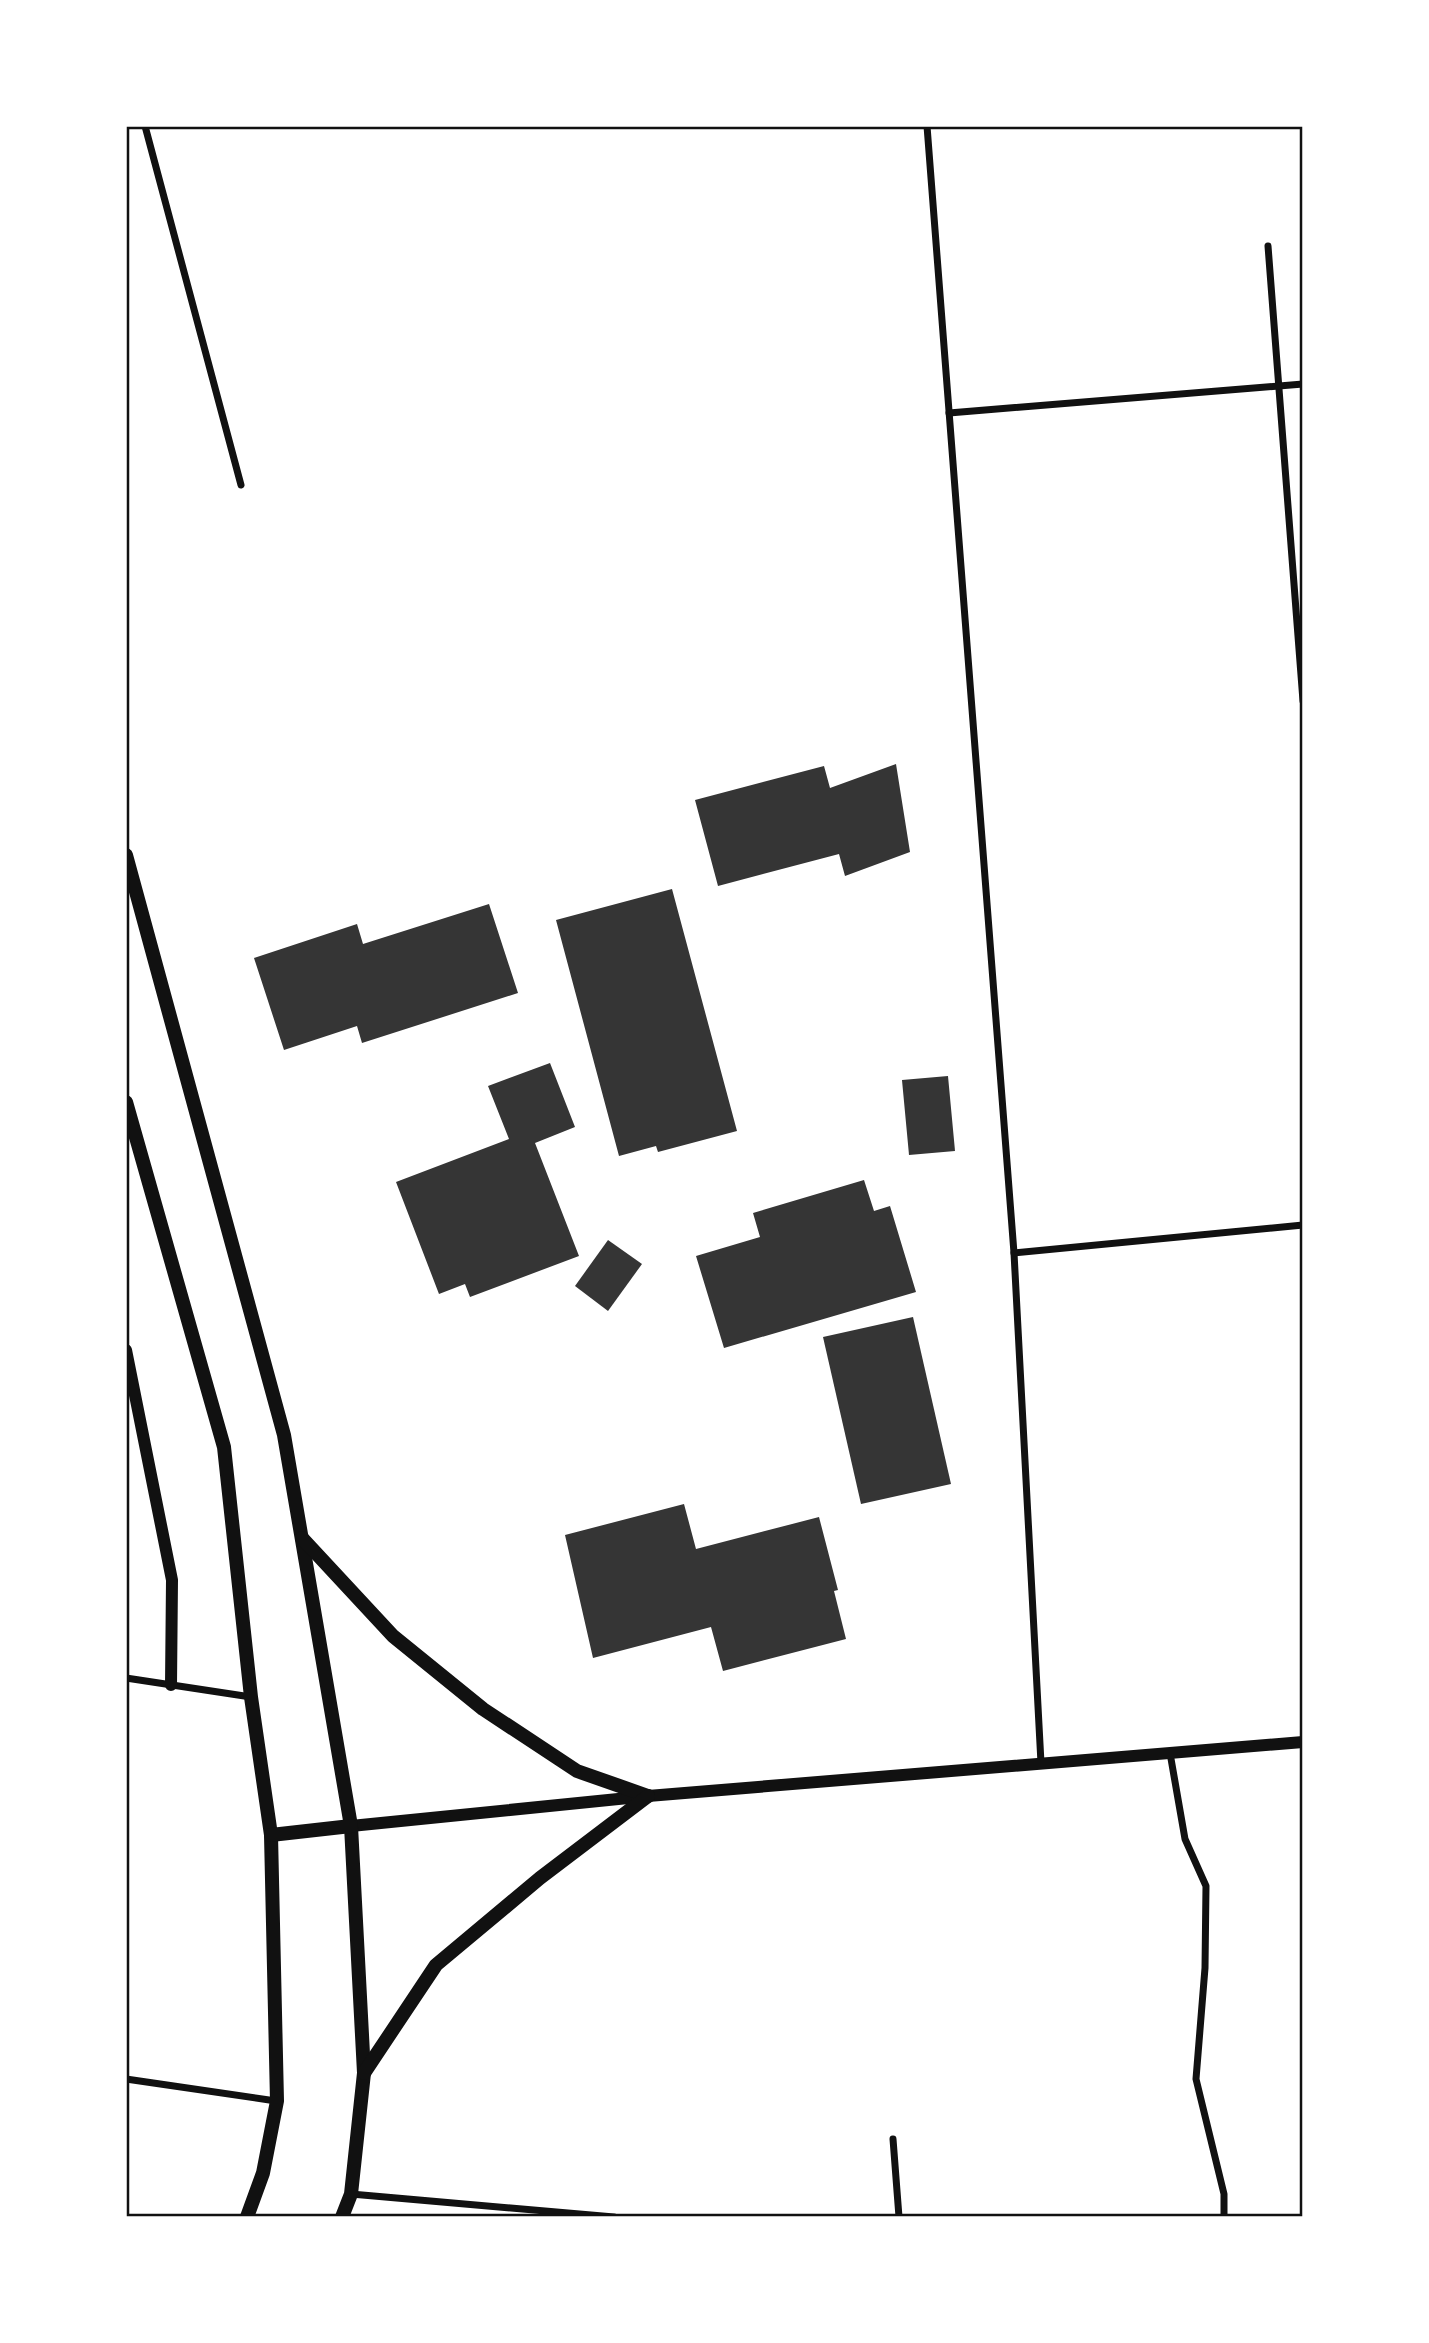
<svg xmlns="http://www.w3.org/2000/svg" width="1429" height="2343" font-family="'Golos Text',sans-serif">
<rect width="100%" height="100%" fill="#fff"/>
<g fill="#353535">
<path d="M896,764L910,852L845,876L839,854L718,886L695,800L824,766L830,788Z"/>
<path d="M672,889L737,1131L658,1152L656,1146L619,1156L556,920Z"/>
<path d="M489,904L518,993L362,1043L357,1026L284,1050L254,958L357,924L363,944Z"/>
<path d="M550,1063L575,1127L535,1143L579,1256L470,1297L465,1284L439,1294L396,1182L509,1139L488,1086Z"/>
<path d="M948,1076L955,1151L909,1155L902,1080Z"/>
<path d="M864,1180L874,1211L890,1206L916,1292L724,1348L696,1256L760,1237L753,1213Z"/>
<path d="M608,1240L642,1264L608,1311L575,1286Z"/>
<path d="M913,1317L951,1484L861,1504L823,1337Z"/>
<path d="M684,1504L696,1549L819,1517L838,1590L834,1591L846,1639L723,1671L711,1627L593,1658L565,1535Z"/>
</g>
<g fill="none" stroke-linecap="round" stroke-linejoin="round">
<g stroke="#111" stroke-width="7">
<path d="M145,126L241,485"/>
<path d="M927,126L1014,1253L1041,1763"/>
<path d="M1268,246L1303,701"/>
<path d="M949,413L1303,384"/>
<path d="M1014,1253L1303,1225"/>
<path d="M126,1678L251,1697"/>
<path d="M1170,1753L1185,1839L1206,1886L1205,1968L1196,2079L1224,2194V2217"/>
<path d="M126,2079L276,2101"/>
<path d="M893,2139L899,2217"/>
<path d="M351,2194L614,2217"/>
</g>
<g stroke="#111" stroke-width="12">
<path d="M126,1350L172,1580L171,1685"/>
<path d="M351,1826L648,1796L1303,1742"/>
</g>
<g stroke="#111" stroke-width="14">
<path d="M126,855L284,1435L351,1826L364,2073L351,2194L342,2217"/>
<path d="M126,1102L224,1447L251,1697L271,1835L277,2101L263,2173L247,2217"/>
<path d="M302,1538L393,1636L483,1709L577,1771L648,1796"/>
<path d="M271,1835L351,1826"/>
<path d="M364,2073L436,1965L540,1878L648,1796"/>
</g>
</g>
<rect width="1429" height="2343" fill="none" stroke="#ffffff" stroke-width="256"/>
<rect x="128" y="128" width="1173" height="2087" fill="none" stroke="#111" stroke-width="2.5"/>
</svg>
